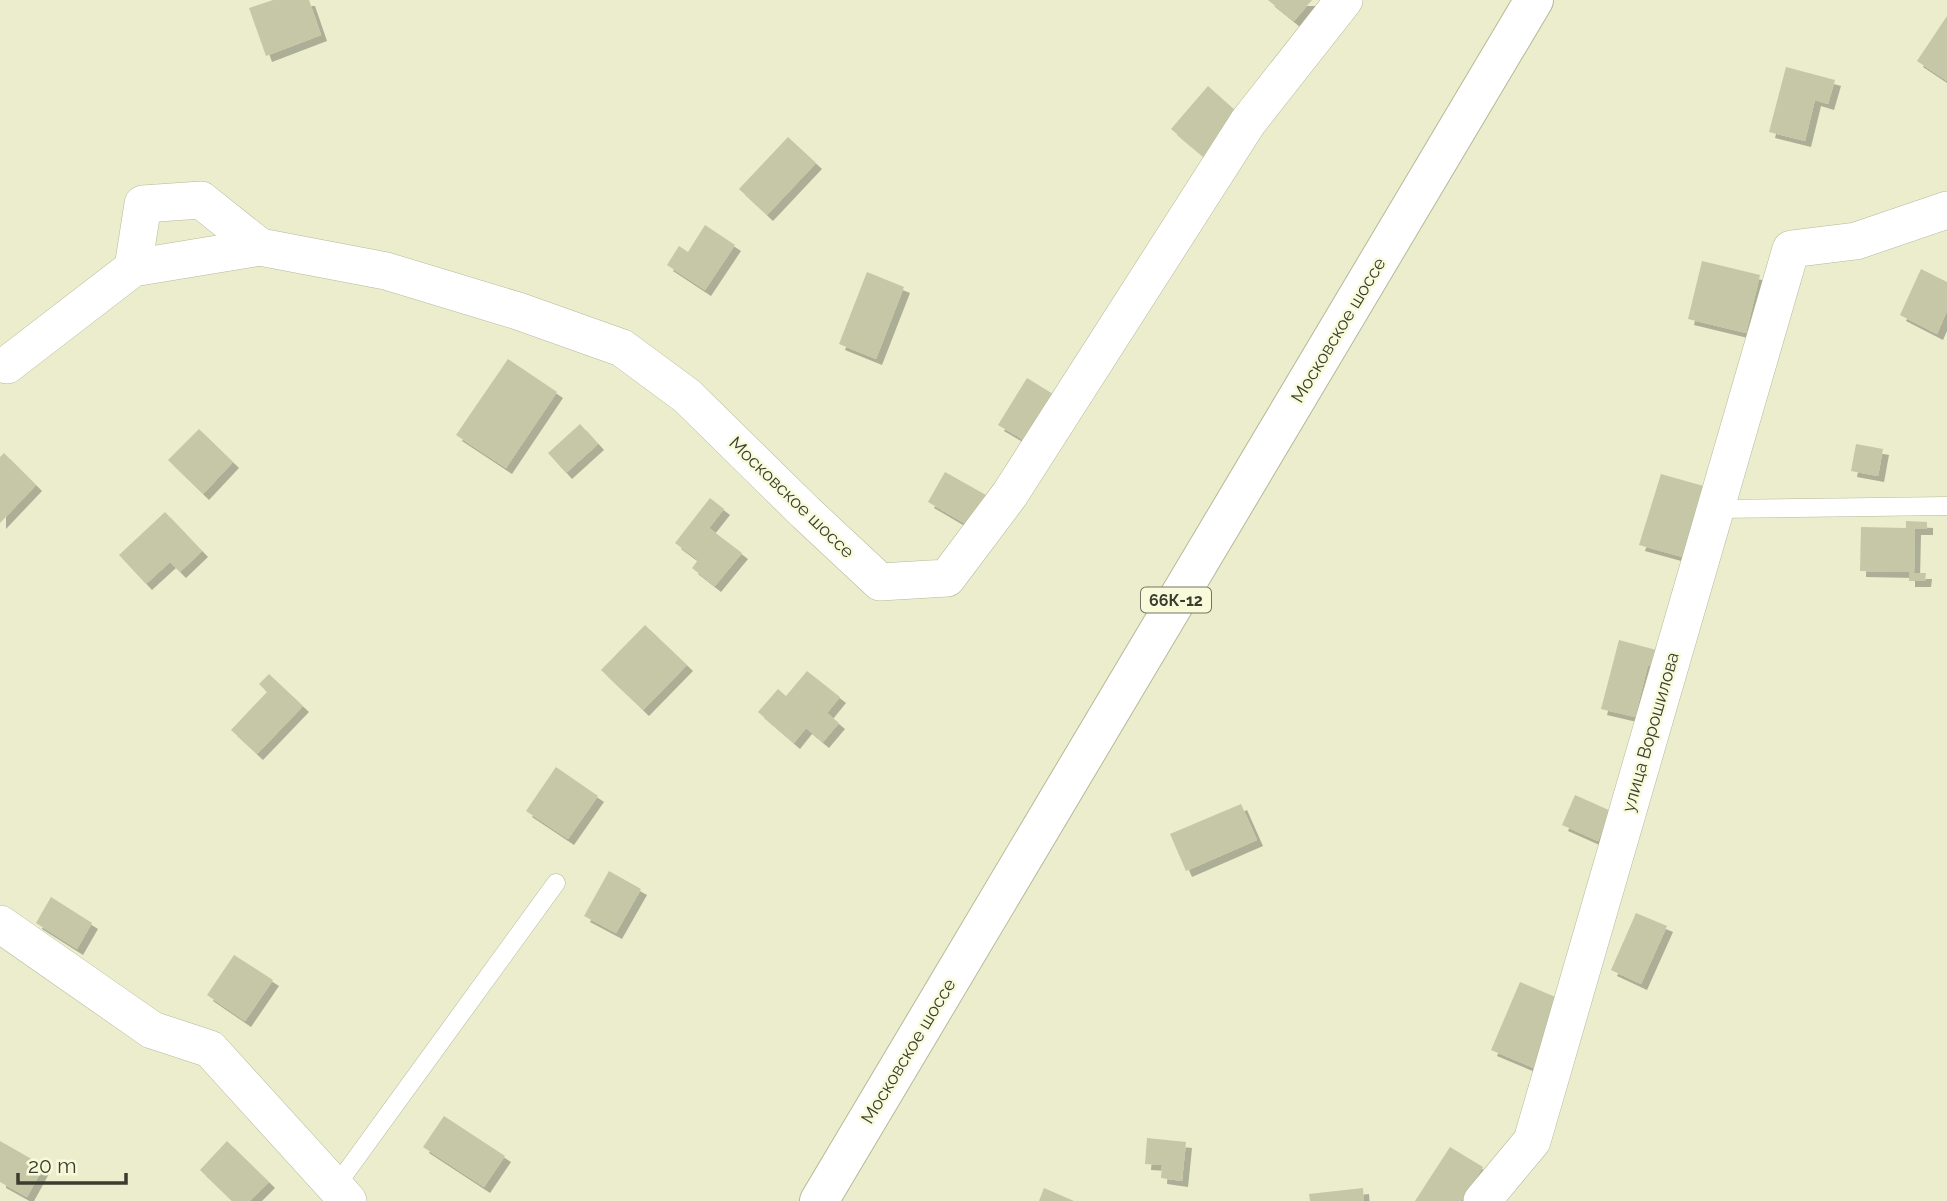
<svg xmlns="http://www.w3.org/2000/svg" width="1947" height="1201" font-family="Raleway,sans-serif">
<defs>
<filter id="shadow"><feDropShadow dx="6" dy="6" stdDeviation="0" flood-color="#0004"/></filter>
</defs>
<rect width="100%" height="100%" fill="#ebedcd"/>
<g fill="#c5c7a7" filter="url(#shadow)">
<path d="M273,0H309L321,35L266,56L249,8Z"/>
<path d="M1268,0H1312L1294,21Z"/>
<path d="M1947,16V81L1917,61Z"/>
<path d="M1786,67L1835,80L1828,104L1815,100L1805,141L1769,132Z"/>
<path d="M1208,86L1236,111L1221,130L1229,137L1209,161L1171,129Z"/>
<path d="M788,137L816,163L767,215L739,189Z"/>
<path d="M705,225L735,245L705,290L667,265L679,246L688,252Z"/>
<path d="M1702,261L1760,275L1746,333L1688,319Z"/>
<path d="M1921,269L1947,282V311L1937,334L1900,315Z"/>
<path d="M867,272L904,287L876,359L839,344Z"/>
<path d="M508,359L557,392L506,468L456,435Z"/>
<path d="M1027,378L1053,394L1025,441L998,425Z"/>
<path d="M580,424L598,444L566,473L548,453Z"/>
<path d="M199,429L233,462L203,494L168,460Z"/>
<path d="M1856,444L1883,449L1878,476L1851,471Z"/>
<path d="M4,453L36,485L0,523V457Z"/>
<path d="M945,472L986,495L969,526L928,502Z"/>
<path d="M1661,474L1707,487L1686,558L1639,545Z"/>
<path d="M710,498L724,509L709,528L742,553L715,586L692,568L698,560L675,543Z"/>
<path d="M165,512L202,551L180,572L170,562L146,584L119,555Z"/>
<path d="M1906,521L1927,522V529H1915L1914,573H1926L1925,581H1909V572L1860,571L1861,527L1906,528Z"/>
<path d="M645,625L687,665L643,710L601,670Z"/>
<path d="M1619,640L1660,651L1655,667L1648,665L1635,717L1601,709Z"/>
<path d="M807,671L840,697L827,713L839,723L823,742L806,728L794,743L758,712L778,689L786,696Z"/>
<path d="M269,674L303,706L257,754L231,730L267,692L259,684Z"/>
<path d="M556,767L598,796L568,839L526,811Z"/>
<path d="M1575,795L1611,811L1598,841L1562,825Z"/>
<path d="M1241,804L1257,840L1186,871L1170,834Z"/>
<path d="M609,871L641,889L616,933L584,916Z"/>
<path d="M51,897L92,923L77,949L36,923Z"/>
<path d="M1636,913L1667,926L1641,984L1611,970Z"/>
<path d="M234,955L273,980L245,1021L207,995Z"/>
<path d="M1520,982L1565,1001L1536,1069L1491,1050Z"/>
<path d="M444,1116L505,1156L484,1187L423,1147Z"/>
<path d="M1147,1138L1186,1142L1182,1181L1161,1178L1162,1165L1145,1164Z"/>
<path d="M0,1141L44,1166L27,1197L0,1182Z"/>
<path d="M227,1141L269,1182L250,1201H232L200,1170Z"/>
<path d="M1450,1147L1483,1167L1461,1201H1415Z"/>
<path d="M1044,1188L1074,1201H1039Z"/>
<path d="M1363,1188L1364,1201H1310L1309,1194Z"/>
</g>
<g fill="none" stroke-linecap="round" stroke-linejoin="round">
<g stroke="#b6b999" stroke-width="19">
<g id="lane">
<path d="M1715,509L1947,506"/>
<path d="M336,1186L556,883"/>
</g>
</g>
<g stroke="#b6b999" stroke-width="38">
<g id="street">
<path d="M133,268L143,204L201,200L260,247"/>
<path d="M7,365L133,268L260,247L386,271L518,311L622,348L687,396L805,512L880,582L947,578L1010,494L1248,122L1344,0"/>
<path d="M0,924L152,1030L210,1049L348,1201"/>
<path d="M1482,1201L1532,1141L1791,249L1856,241L1947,210"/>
</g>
</g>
<g stroke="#b6b999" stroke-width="40">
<path id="primary" d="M819,1201L1534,0"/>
</g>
<use href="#lane" stroke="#fff" stroke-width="18"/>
<use href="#street" stroke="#fff" stroke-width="37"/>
<use href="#primary" stroke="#fff" stroke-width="38"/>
</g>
<g text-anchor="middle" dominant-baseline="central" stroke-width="5" stroke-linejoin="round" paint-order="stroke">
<rect fill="#f8fbda" stroke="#747562" stroke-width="2" x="1141" y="587.5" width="70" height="25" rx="5"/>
<g font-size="16" font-weight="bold" fill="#3b3c2f">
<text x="1176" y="600">66К-12</text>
</g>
<g font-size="18" fill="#3b3c2f" stroke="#f8fbda">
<text transform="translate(1338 330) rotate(-59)">Московское шоссе</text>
<text transform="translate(792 497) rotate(44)">Московское шоссе</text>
<text transform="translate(1650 732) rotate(-74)">улица Ворошилова</text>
<text transform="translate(908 1051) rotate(-59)">Московское шоссе</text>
</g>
</g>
<path d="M18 1173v10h108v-10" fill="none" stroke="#3b3c2f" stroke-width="3.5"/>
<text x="28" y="1173" font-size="21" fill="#3b3c2f" stroke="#f8fbda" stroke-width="5" paint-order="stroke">20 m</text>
</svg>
